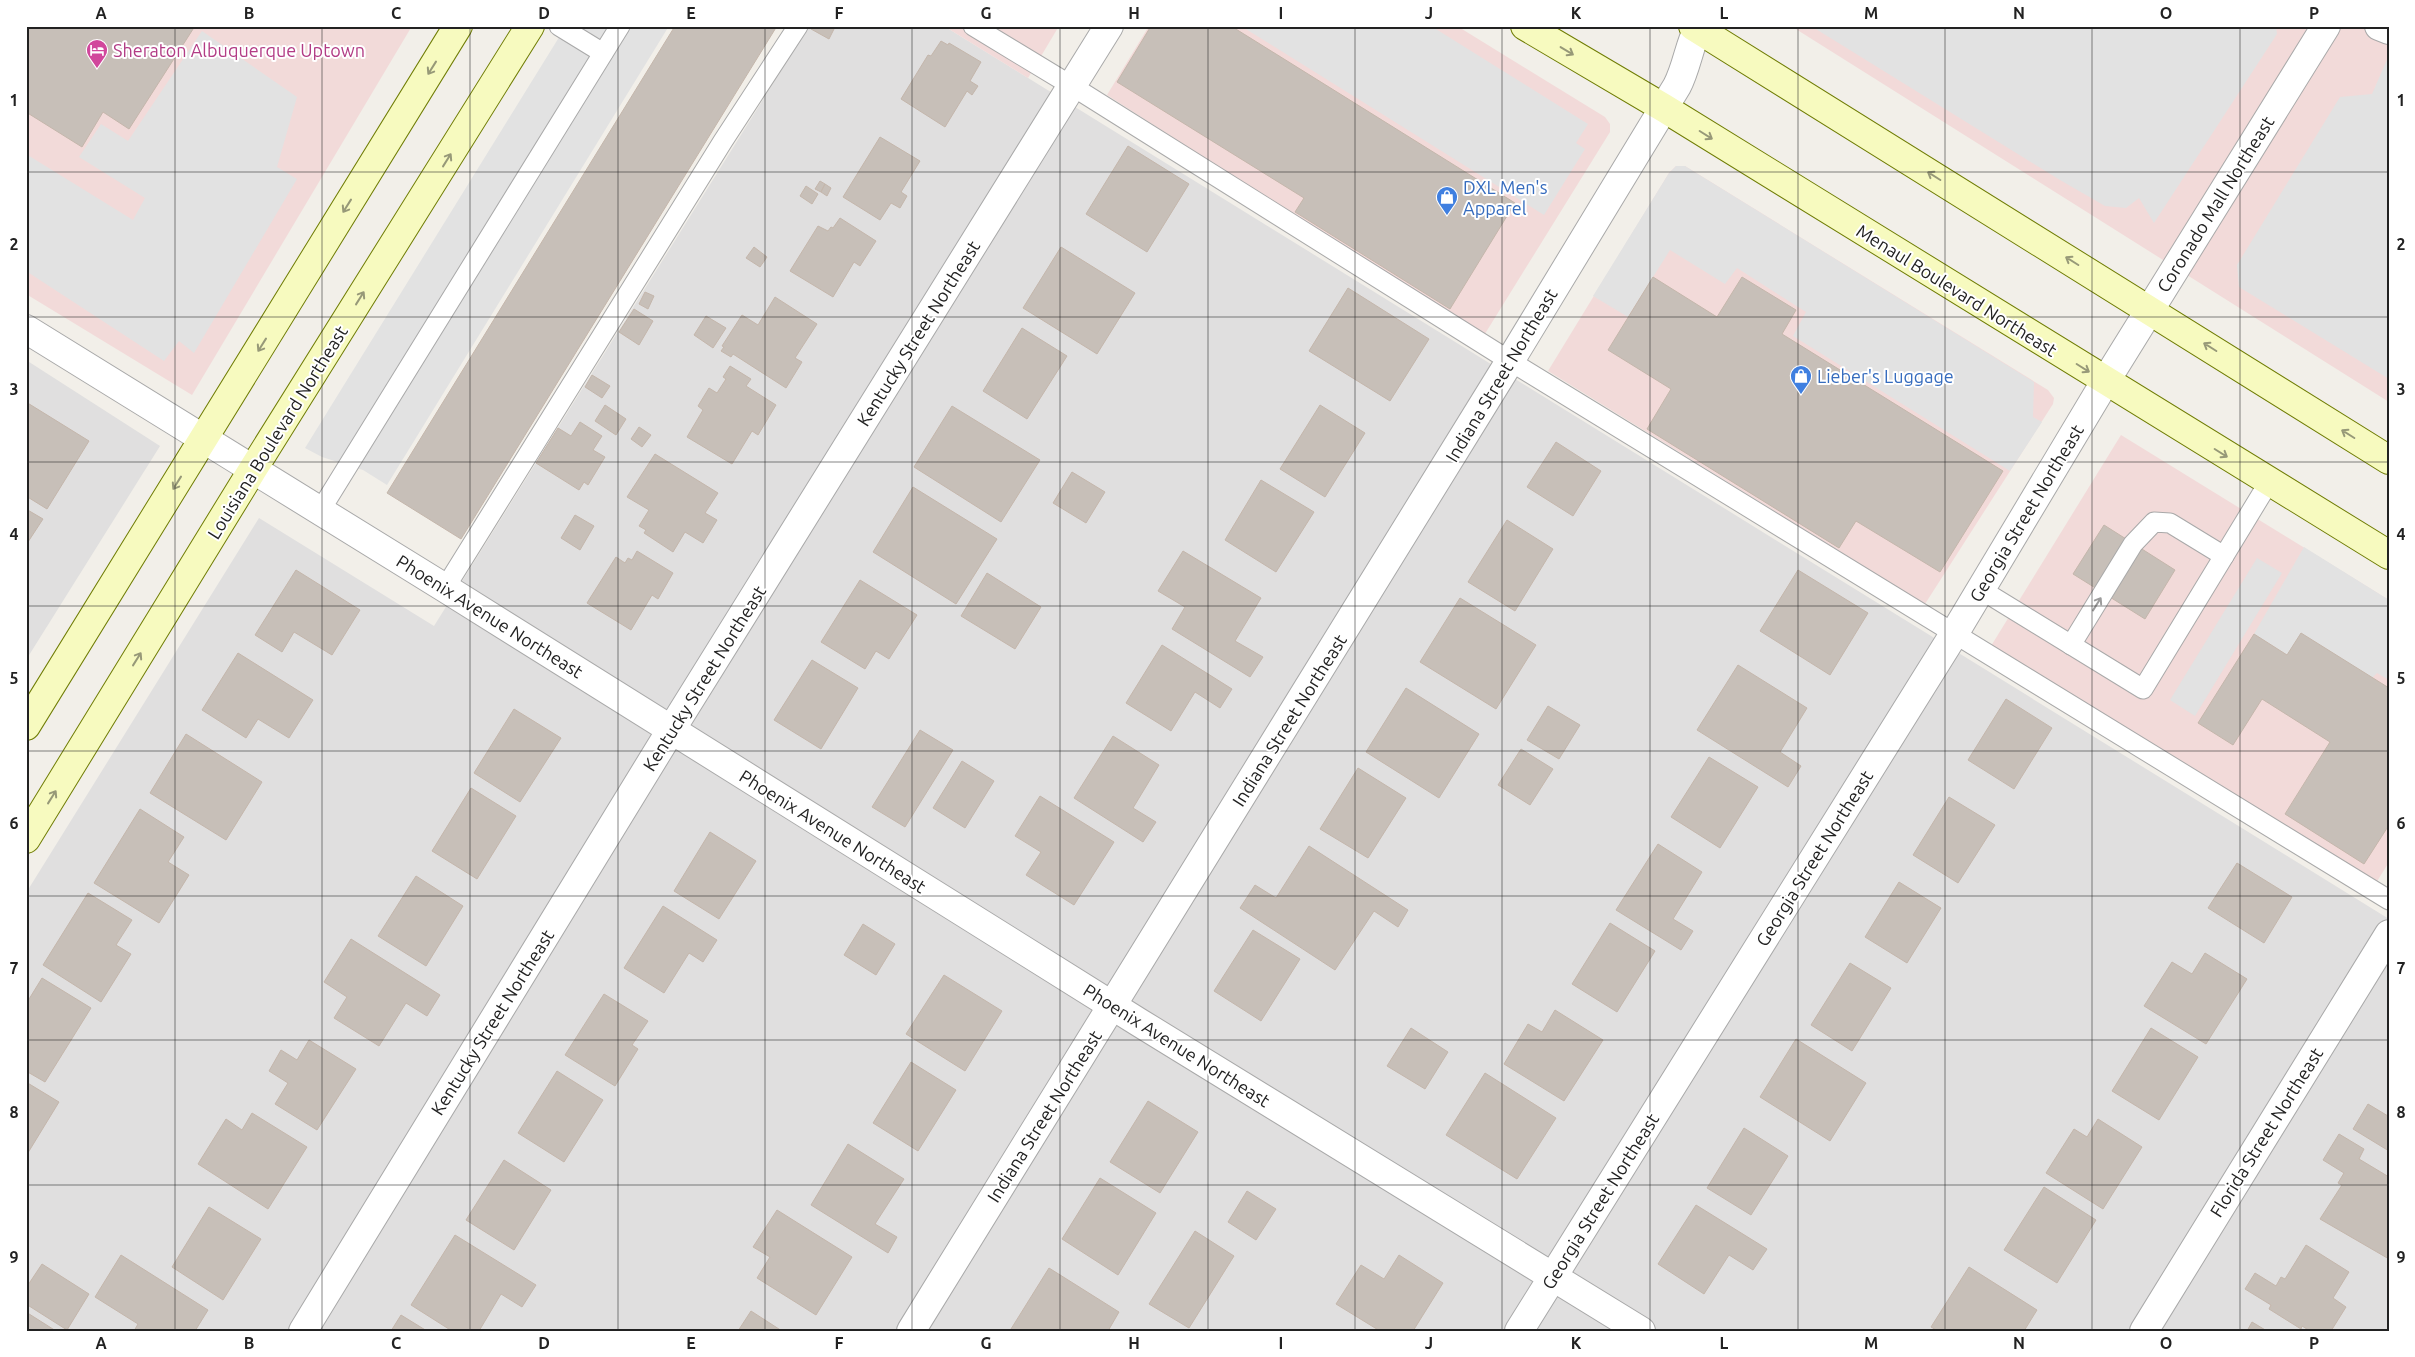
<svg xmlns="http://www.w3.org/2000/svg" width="2415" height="1357" font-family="Ubuntu,sans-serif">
<rect width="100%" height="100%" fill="#f2efe9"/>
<g fill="#e0dfdf">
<path d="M809,26H944L2389,919V1331H26V893L259,518L434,626Z"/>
<path d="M26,360L160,446L26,660Z"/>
</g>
<g fill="#f2dad9">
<path d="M26,26H412L192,395L26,294Z"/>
<path d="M944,26H1059L1028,78Z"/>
<path d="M1149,26H1457L1605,117L1610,124V132L1483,337L1107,95Z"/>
<path d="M1791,26H2389V402Z"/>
<path d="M1676,166H1685L2048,390L2054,398L2053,404L1925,604L1548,371L1669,173Z"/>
<path d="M2121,435L2389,600V862L2376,883L1991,646Z"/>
</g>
<g fill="#e2e2e2">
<path d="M566,26H669L387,485L363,470L322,457L305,448Z"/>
<path d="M1241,26H1431L1588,124L1576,143L1585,149L1544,215Z"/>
<path d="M1811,26H2276L2277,34L2154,223L2139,198L2126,208L2105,206L2060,180Z"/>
<path d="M202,31L297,97L277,167L297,179L194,353L179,341L164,361L26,271V154L133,220L145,198L79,157L101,124L128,141Z"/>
<path d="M2389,55V379L2239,287L2237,265L2340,97L2372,94Z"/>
<path d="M1676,166H1685L2034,382L2033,417L2042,422L2010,471L1793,336L1806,312L1737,268L1725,284L1670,250L1628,317L1593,296L1669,173Z"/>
<path d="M2304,547L2389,600V680L2377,673L2372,678L2287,655L2254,634Z"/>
<path d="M2257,558L2282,573L2195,716L2170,700Z"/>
</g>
<g fill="#c7bfb8" stroke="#c4b6ab">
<path d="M26,26H195L129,129L103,112L82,147L26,112Z"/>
<path d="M675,26H777L461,539L387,493Z"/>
<path d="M812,26H834L835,27L829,39L811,29Z"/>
<path d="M1151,26H1231L1515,203L1450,309L1295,212L1304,198L1117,82Z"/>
<path d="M941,41L948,45L949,43L981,62L970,81L978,86L972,95L967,91L945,127L901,99L928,55L931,56Z"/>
<path d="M880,137L920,161L901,192L907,196L900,208L891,203L880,220L843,197Z"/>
<path d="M1128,146L1189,184L1147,252L1086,214Z"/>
<path d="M820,181L825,184L821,192L815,189Z"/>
<path d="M825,184L831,188L827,196L821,192Z"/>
<path d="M806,186L818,194L812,204L800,196Z"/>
<path d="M840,218L876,241L860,266L854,262L833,297L790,271L818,226L828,231L831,227L833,228Z"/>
<path d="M754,247L767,257L760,267L746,258Z"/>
<path d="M1061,247L1135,293L1097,354L1023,308Z"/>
<path d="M1653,277L1717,317L1742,277L1796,310L1782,334L2003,471L1940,572L1856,521L1839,548L1647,429L1671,389L1608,350Z"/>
<path d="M1348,288L1429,339L1390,401L1309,351Z"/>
<path d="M645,292L654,296L648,309L639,304Z"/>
<path d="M775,297L817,324L795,358L802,362L786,388L733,354L731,357L721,351L724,347L722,346L742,315L758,325Z"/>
<path d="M634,309L653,321L639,345L619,332Z"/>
<path d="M706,316L726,328L713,348L694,335Z"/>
<path d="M1022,328L1067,356L1027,419L983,391Z"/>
<path d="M730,366L751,379L746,386L776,405L758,435L752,431L732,464L687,437L703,410L698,406L709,388L717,393L726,379L723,377Z"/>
<path d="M592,375L610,386L602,398L585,387Z"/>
<path d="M26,402L89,441L47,509L26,496Z"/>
<path d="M605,405L626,419L616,435L595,421Z"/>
<path d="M1320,405L1365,433L1325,497L1280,469Z"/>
<path d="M952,406L1040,460L1001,522L914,467Z"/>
<path d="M580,422L602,436L593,450L605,457L588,485L584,482L579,490L536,463L558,428L571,436Z"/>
<path d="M639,427L651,435L642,447L631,439Z"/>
<path d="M1556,442L1601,471L1573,516L1527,487Z"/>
<path d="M655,454L718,493L705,513L717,520L703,543L685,532L673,552L644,533L646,530L639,526L649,510L627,497Z"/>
<path d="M1072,472L1105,492L1086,523L1053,503Z"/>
<path d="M1261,480L1314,512L1276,572L1225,540Z"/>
<path d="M913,487L997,539L956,604L873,552Z"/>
<path d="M26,509L43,519L26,545Z"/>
<path d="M575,515L594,526L580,550L561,538Z"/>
<path d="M1507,520L1553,549L1515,611L1468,582Z"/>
<path d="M2104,525L2175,570L2145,619L2073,574Z"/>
<path d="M637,551L673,573L658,599L652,595L631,630L587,603L616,557L625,563L628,558L632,560Z"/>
<path d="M1183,551L1261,598L1235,641L1263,657L1250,677L1172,629L1185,607L1158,591Z"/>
<path d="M296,570L360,610L332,655L294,632L282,652L255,635Z"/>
<path d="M1798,570L1868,613L1830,675L1760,631Z"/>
<path d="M987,573L1041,607L1015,649L961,616Z"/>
<path d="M860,580L917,615L889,659L876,651L865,669L821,642Z"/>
<path d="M1460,598L1536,645L1496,709L1420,662Z"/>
<path d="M2301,633L2389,688V825L2364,864L2285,814L2330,742L2262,699L2233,745L2198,723L2254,634L2287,655Z"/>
<path d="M1162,645L1232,689L1220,708L1195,692L1171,731L1126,703Z"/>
<path d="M238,653L313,700L289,738L258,719L246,738L202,710Z"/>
<path d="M812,660L858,688L821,749L774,720Z"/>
<path d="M1738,665L1807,708L1780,752L1801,766L1788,787L1697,730Z"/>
<path d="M1406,688L1479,734L1439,798L1366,752Z"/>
<path d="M2006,699L2052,728L2014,789L1968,760Z"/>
<path d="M1548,706L1580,725L1559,759L1527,740Z"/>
<path d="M514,709L561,738L520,802L474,773Z"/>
<path d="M920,730L953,750L905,827L872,807Z"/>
<path d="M186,734L262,782L226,840L150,793Z"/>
<path d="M1113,736L1159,765L1133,808L1156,822L1143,842L1074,798Z"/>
<path d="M1521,749L1553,769L1530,805L1498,785Z"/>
<path d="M1709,757L1758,787L1720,848L1671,817Z"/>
<path d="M962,761L994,781L965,828L933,808Z"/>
<path d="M1358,768L1406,798L1368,858L1320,829Z"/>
<path d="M471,788L516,816L477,879L432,851Z"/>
<path d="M1040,796L1114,842L1074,905L1026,875L1041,852L1015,836Z"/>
<path d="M1949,797L1995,825L1958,883L1913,855Z"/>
<path d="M140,809L184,837L168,862L189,875L159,923L94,883Z"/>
<path d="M710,832L756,861L719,919L674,891Z"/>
<path d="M1658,844L1702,872L1673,919L1693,931L1681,950L1616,910Z"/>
<path d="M1309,846L1408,910L1398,927L1374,911L1335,970L1240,908L1255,885L1276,898Z"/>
<path d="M2237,863L2292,897L2264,943L2208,908Z"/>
<path d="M416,876L463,906L426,966L378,936Z"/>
<path d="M1899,882L1941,908L1907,963L1865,937Z"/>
<path d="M88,893L132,920L116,945L131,954L101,1002L43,965Z"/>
<path d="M663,906L717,940L703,962L689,953L664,993L624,968Z"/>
<path d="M1610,923L1655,951L1617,1012L1572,984Z"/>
<path d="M863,924L895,944L876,975L844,955Z"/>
<path d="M1253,930L1300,959L1261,1021L1214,991Z"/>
<path d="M351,939L440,995L427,1016L406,1003L379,1046L334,1018L347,997L324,982Z"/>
<path d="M2205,953L2247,979L2206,1044L2144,1006L2172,962L2192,974Z"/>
<path d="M1850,963L1891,988L1852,1051L1811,1025Z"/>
<path d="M944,975L1002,1011L965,1071L906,1034Z"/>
<path d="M42,978L91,1008L45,1082L26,1071V1004Z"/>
<path d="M604,994L648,1021L632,1045L638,1049L615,1086L565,1055Z"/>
<path d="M1555,1010L1603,1040L1564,1101L1504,1064L1528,1024L1542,1032Z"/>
<path d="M1411,1028L1448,1052L1425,1089L1387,1066Z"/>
<path d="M2151,1028L2198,1057L2159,1120L2112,1091Z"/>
<path d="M1796,1039L1866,1083L1830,1141L1760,1097Z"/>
<path d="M309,1040L356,1069L317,1130L275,1104L288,1083L269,1071L281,1050L297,1060Z"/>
<path d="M911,1062L956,1090L918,1151L873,1123Z"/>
<path d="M557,1071L603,1100L564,1162L518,1133Z"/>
<path d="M1485,1073L1556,1118L1517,1179L1446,1135Z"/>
<path d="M26,1082L59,1102L26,1156Z"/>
<path d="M1148,1101L1198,1132L1160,1193L1110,1162Z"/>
<path d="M2368,1104L2388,1116L2389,1115V1151L2353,1129Z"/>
<path d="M252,1113L307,1147L268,1209L198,1164L226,1119L242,1130Z"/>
<path d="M2098,1119L2142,1147L2103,1209L2046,1173L2074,1129L2087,1137Z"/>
<path d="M1744,1128L1788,1156L1751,1215L1707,1188Z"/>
<path d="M2339,1134L2364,1149L2359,1159L2389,1177V1259L2320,1219L2342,1185L2338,1183L2344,1173L2323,1160Z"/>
<path d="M848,1144L904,1179L875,1224L897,1237L888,1253L811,1205Z"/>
<path d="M504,1160L551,1190L514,1250L466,1220Z"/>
<path d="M1100,1178L1156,1213L1118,1275L1062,1239Z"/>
<path d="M2044,1187L2096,1220L2057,1283L2004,1250Z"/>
<path d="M1247,1191L1276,1209L1256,1240L1228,1222Z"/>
<path d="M1696,1205L1767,1249L1753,1270L1729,1255L1704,1294L1658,1264Z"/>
<path d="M209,1207L261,1239L223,1300L172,1267Z"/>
<path d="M777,1210L852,1257L816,1315L757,1278L770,1257L753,1247Z"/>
<path d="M1195,1231L1234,1256L1189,1328L1149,1304Z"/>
<path d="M455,1235L536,1285L522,1307L501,1294L479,1331H452L411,1305Z"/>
<path d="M2306,1245L2349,1272L2333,1298L2346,1307L2331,1331H2310L2302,1326L2301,1329L2269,1309L2271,1305L2245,1289L2255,1273L2276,1286L2281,1277L2285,1279Z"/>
<path d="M121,1255L208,1310L195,1331H134L138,1324L95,1297Z"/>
<path d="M1399,1255L1443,1283L1413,1331H1380L1336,1304L1361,1265L1384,1279Z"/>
<path d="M42,1264L89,1294L67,1330L26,1304V1288Z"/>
<path d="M1969,1267L2037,1310L2024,1331H1938L1931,1327Z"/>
<path d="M1049,1268L1119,1312L1108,1331H1014L1011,1329Z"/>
<path d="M751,1311L782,1331H738Z"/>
<path d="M26,1312L56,1331H26Z"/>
<path d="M401,1315L427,1331H391Z"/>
<path d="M2252,1322L2267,1331H2247Z"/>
</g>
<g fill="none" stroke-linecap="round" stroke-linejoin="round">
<g stroke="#a9a9a9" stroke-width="21">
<g id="service">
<path d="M559,26L603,53"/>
<path d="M973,26L1072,86L1510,361L2389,900"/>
<path d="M320,511L620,26"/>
<path d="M445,588L723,141L798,26"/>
<path d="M1980,589L2143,689L2269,482"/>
<path d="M2071,645L2133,544L2154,522L2170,523L2224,556"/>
</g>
</g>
<g stroke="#a9a9a9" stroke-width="30">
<g id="minor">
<path d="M2379,26L2389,30"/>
<path d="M26,329L445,588L1140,1023L1641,1331"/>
<path d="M303,1331L671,730L1109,26"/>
<path d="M911,1331L1510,361L1677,86C1687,67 1689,45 1699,26"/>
<path d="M1519,1331L1954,634L2105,382L2326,26"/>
<path d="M2144,1331L2389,934"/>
</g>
</g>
<g stroke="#707d05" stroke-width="30">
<g id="secondary">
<path d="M1525,26L1664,108L2389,555"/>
<path d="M1693,26L2389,460"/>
<path d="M26,726L458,26"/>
<path d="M26,839L253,469L530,26"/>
</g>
</g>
<use href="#service" stroke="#fff" stroke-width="19"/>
<use href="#minor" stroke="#fff" stroke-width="28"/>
<use href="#secondary" stroke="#f7fabf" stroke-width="28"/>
</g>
<defs><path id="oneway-shaft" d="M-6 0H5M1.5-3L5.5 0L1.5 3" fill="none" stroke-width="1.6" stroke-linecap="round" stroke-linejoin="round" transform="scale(1.25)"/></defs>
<g stroke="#979978">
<use href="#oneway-shaft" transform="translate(1567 51) rotate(31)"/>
<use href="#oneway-shaft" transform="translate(432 68) rotate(122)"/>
<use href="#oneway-shaft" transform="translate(1706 135) rotate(32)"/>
<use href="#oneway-shaft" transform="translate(447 160) rotate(-58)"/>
<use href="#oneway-shaft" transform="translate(1934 176) rotate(-148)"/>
<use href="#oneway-shaft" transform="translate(347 206) rotate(122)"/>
<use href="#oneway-shaft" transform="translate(2072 261) rotate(-148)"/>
<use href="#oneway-shaft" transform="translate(360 298) rotate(-58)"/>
<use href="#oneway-shaft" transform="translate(262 345) rotate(122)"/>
<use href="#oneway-shaft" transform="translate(2210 347) rotate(-148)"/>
<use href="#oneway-shaft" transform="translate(2083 368) rotate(32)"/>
<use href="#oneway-shaft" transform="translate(2348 434) rotate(-148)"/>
<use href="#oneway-shaft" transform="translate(2221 453) rotate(32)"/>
<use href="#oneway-shaft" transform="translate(177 483) rotate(122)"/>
<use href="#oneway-shaft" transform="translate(137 659) rotate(-58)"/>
<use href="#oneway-shaft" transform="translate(52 797) rotate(-58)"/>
</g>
<use stroke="#9c9c9c" href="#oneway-shaft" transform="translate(2097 604) rotate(-58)"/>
<path fill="none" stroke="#222" stroke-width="1" stroke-opacity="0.55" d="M175,26V1331M322,26V1331M470,26V1331M618,26V1331M765,26V1331M912,26V1331M1060,26V1331M1208,26V1331M1355,26V1331M1502,26V1331M1650,26V1331M1798,26V1331M1945,26V1331M2092,26V1331M2240,26V1331M26,172H2389M26,317H2389M26,462H2389M26,606H2389M26,751H2389M26,896H2389M26,1040H2389M26,1185H2389"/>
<defs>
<g id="hotel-pin" transform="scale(1.125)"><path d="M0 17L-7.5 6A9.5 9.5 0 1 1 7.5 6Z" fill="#d1479c" stroke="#fff"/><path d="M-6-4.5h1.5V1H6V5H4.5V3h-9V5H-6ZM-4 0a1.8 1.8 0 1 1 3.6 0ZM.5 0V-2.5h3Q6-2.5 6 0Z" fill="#fff"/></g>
<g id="shop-pin" transform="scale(1.125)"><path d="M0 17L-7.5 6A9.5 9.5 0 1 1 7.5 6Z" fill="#3f7fe0" stroke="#fff"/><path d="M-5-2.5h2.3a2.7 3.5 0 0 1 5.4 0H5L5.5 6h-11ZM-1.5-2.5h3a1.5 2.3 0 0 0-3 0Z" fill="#fff"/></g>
</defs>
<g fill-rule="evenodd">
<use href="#hotel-pin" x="97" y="50"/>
<use href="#shop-pin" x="1447" y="197"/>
<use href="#shop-pin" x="1801" y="376"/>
</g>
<g text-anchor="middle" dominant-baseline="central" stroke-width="4" stroke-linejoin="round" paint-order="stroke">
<g font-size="18" fill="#b23c85" stroke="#fff" text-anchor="start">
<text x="113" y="50">Sheraton Albuquerque Uptown</text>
</g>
<g font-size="18" fill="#366cbe" stroke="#fff" text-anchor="start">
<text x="1463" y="187">DXL Men's<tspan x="1463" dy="21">Apparel</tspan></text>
<text x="1817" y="376">Lieber's Luggage</text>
</g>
<g font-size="18" fill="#222" stroke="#fff">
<text transform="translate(2215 204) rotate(-58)">Coronado Mall Northeast</text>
<text transform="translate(1957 290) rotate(32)">Menaul Boulevard Northeast</text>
<text transform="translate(918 333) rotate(-58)">Kentucky Street Northeast</text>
<text transform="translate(1501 375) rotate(-59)">Indiana Street Northeast</text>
<text transform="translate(277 432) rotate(-58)">Louisiana Boulevard Northeast</text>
<text transform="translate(2026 513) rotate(-59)">Georgia Street Northeast</text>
<text transform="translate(490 616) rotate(32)">Phoenix Avenue Northeast</text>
<text transform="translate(704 678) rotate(-58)">Kentucky Street Northeast</text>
<text transform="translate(1289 720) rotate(-58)">Indiana Street Northeast</text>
<text transform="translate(833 831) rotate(32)">Phoenix Avenue Northeast</text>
<text transform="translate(1814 858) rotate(-58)">Georgia Street Northeast</text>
<text transform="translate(492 1022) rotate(-58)">Kentucky Street Northeast</text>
<text transform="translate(1177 1045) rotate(32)">Phoenix Avenue Northeast</text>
<text transform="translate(1044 1116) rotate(-58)">Indiana Street Northeast</text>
<text transform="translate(2266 1132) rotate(-58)">Florida Street Northeast</text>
<text transform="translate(1600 1201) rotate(-58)">Georgia Street Northeast</text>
</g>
</g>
<rect width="2415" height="1357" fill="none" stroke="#ffffff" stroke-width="55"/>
<rect x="28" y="28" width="2360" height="1302" fill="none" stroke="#222" stroke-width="2"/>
<g font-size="16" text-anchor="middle" font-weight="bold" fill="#222">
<text x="101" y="19">A</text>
<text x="249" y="19">B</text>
<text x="396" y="19">C</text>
<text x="544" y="19">D</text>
<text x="691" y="19">E</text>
<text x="839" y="19">F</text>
<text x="986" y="19">G</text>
<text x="1134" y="19">H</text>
<text x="1281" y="19">I</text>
<text x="1429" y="19">J</text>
<text x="1576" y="19">K</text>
<text x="1724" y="19">L</text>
<text x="1871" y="19">M</text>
<text x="2019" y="19">N</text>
<text x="2166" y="19">O</text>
<text x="2314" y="19">P</text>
<text x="14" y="106">1</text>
<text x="2401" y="106">1</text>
<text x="14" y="250">2</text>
<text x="2401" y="250">2</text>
<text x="14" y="395">3</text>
<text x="2401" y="395">3</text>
<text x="14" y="540">4</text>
<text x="2401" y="540">4</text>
<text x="14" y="684">5</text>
<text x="2401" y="684">5</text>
<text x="14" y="829">6</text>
<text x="2401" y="829">6</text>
<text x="14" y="974">7</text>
<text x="2401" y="974">7</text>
<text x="14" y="1118">8</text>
<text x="2401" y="1118">8</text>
<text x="14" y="1263">9</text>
<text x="2401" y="1263">9</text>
<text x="101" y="1349">A</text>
<text x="249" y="1349">B</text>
<text x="396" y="1349">C</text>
<text x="544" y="1349">D</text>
<text x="691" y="1349">E</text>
<text x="839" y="1349">F</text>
<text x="986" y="1349">G</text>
<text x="1134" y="1349">H</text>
<text x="1281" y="1349">I</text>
<text x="1429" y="1349">J</text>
<text x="1576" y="1349">K</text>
<text x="1724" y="1349">L</text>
<text x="1871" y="1349">M</text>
<text x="2019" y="1349">N</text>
<text x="2166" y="1349">O</text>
<text x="2314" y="1349">P</text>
</g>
</svg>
